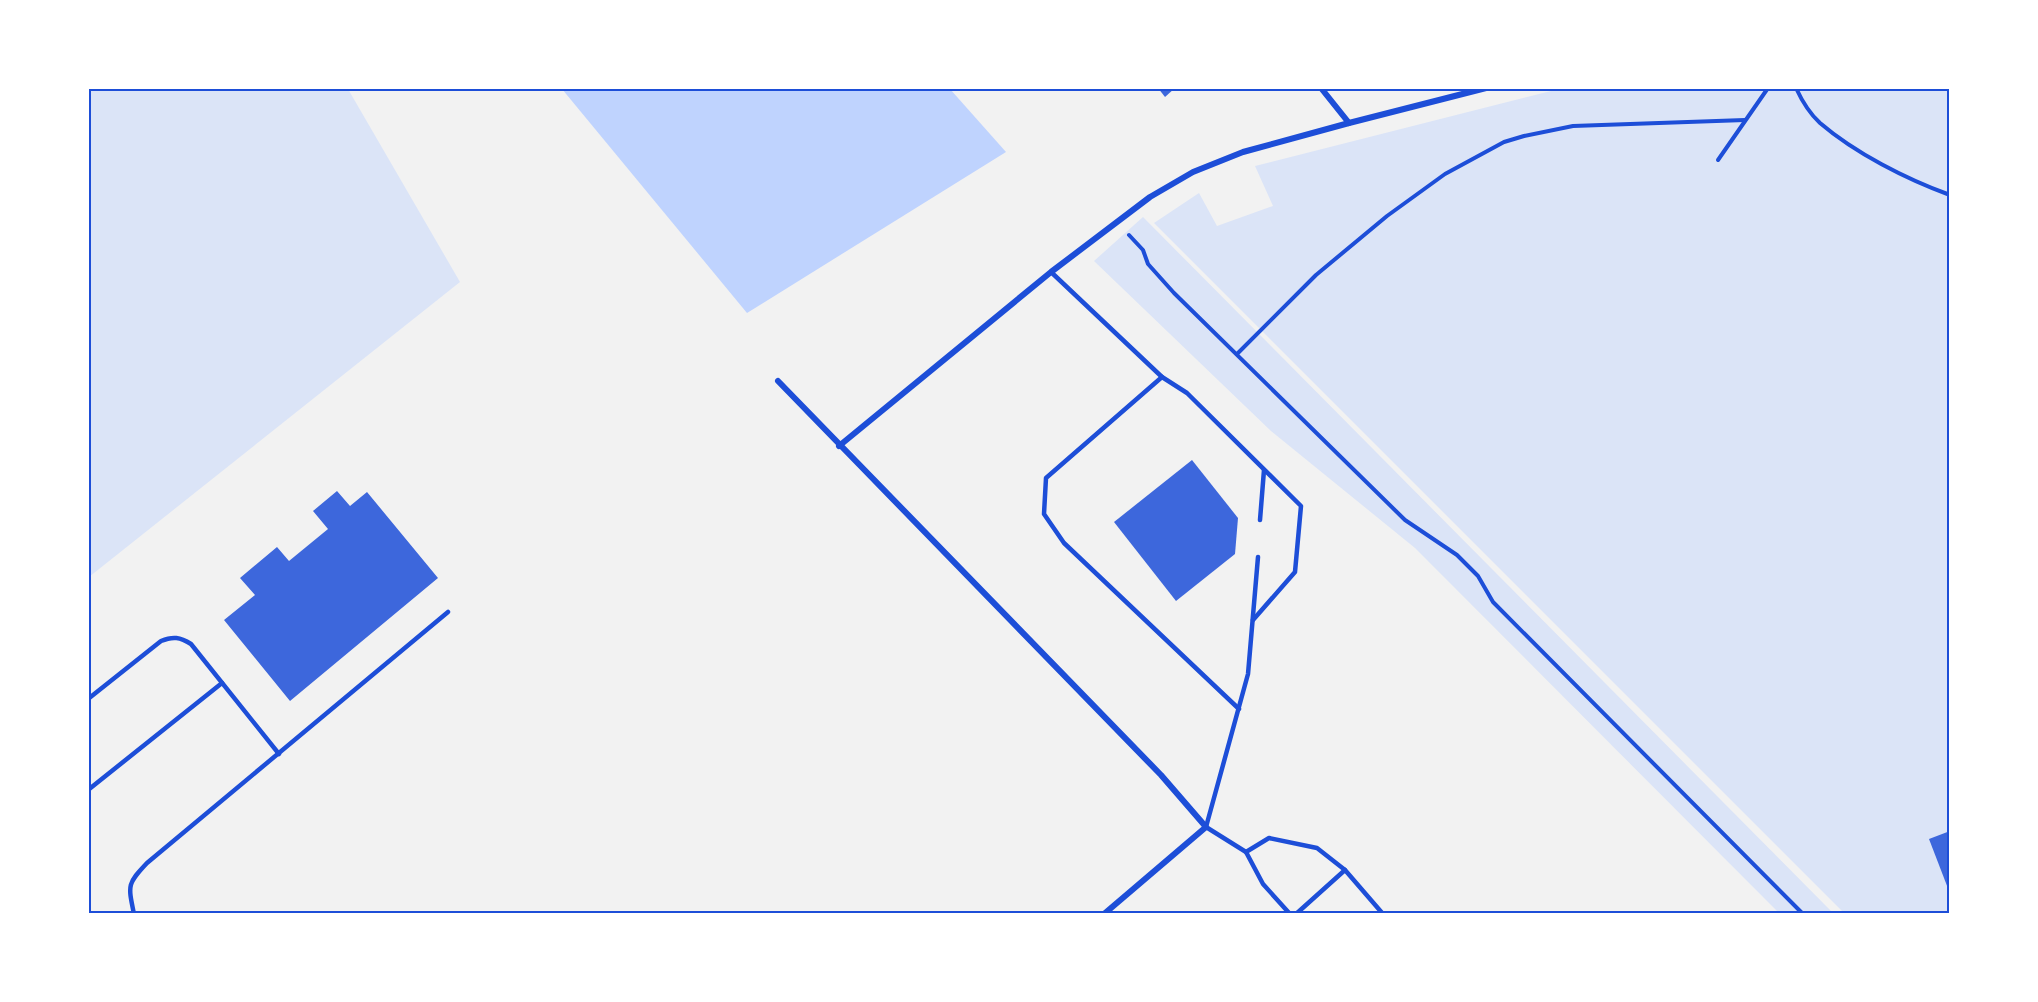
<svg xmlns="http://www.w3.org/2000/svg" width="2038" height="1002" font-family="Mulish,sans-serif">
<rect width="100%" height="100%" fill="#f2f2f2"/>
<g fill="#dbe4f7">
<path d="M89,88L348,89L460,282L89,577Z"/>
<path d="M1559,89H1949V913H1844L1154,223L1199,193L1217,226L1273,206L1255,166Z"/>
<path d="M1143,217L1833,913H1779L1415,548L1271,431L1094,261Z"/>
</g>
<path fill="#bfd3fe" d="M562,89H950L1006,152L747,313Z"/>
<g fill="#3d67dc">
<path d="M1158,88H1175L1165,97Z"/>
<path d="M1192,460L1238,518L1235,554L1176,601L1114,522Z"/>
<path d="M337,491L350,506L367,492L438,578L290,701L224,620L255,595L240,578L277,547L289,561L328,529L313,511Z"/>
<path d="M1950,831V891H1949L1929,839Z"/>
</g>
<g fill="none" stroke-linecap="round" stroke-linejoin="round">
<g stroke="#1d4ed8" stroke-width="4">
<path d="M1796,88C1802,101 1809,113 1820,123C1855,153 1906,179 1950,195"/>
<path d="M1718,160L1768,88"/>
<path d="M1129,235L1143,250L1148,264L1174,293L1405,520L1457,555L1478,576L1493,602L1803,914"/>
<path d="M1237,354L1316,275L1387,216L1445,174L1504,142L1524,136L1573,126L1745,120"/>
</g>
<g stroke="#1d4ed8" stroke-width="4.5">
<path d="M1051,272L1162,377L1187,393L1301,506L1295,572L1253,620"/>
<path d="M1162,377L1046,478L1044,514L1064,543L1239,709"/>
<path d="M1260,520L1264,470"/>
<path d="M1258,557L1248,674L1206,827L1246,852L1263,884L1290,914"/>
<path d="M88,699L161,641C173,636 180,637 191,644L279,754"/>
<path d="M88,790L222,683"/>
<path d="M1246,852L1269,838L1317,848L1345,870L1383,914"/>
<path d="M88,913L100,914"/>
<path d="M134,914C128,885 127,884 147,863L448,612"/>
<path d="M1296,914L1345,870"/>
</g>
<g stroke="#1d4ed8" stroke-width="6">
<path d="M1321,88L1349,123"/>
<path d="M778,381L1161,775L1206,827L1104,914"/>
<path d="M839,446L1051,272L1150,197L1193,172L1243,152L1349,123L1486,88"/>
</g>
</g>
<rect width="2038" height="1002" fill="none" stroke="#ffffff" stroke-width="180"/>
<rect x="90" y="90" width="1858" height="822" fill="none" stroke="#1d4ed8" stroke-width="2"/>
</svg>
